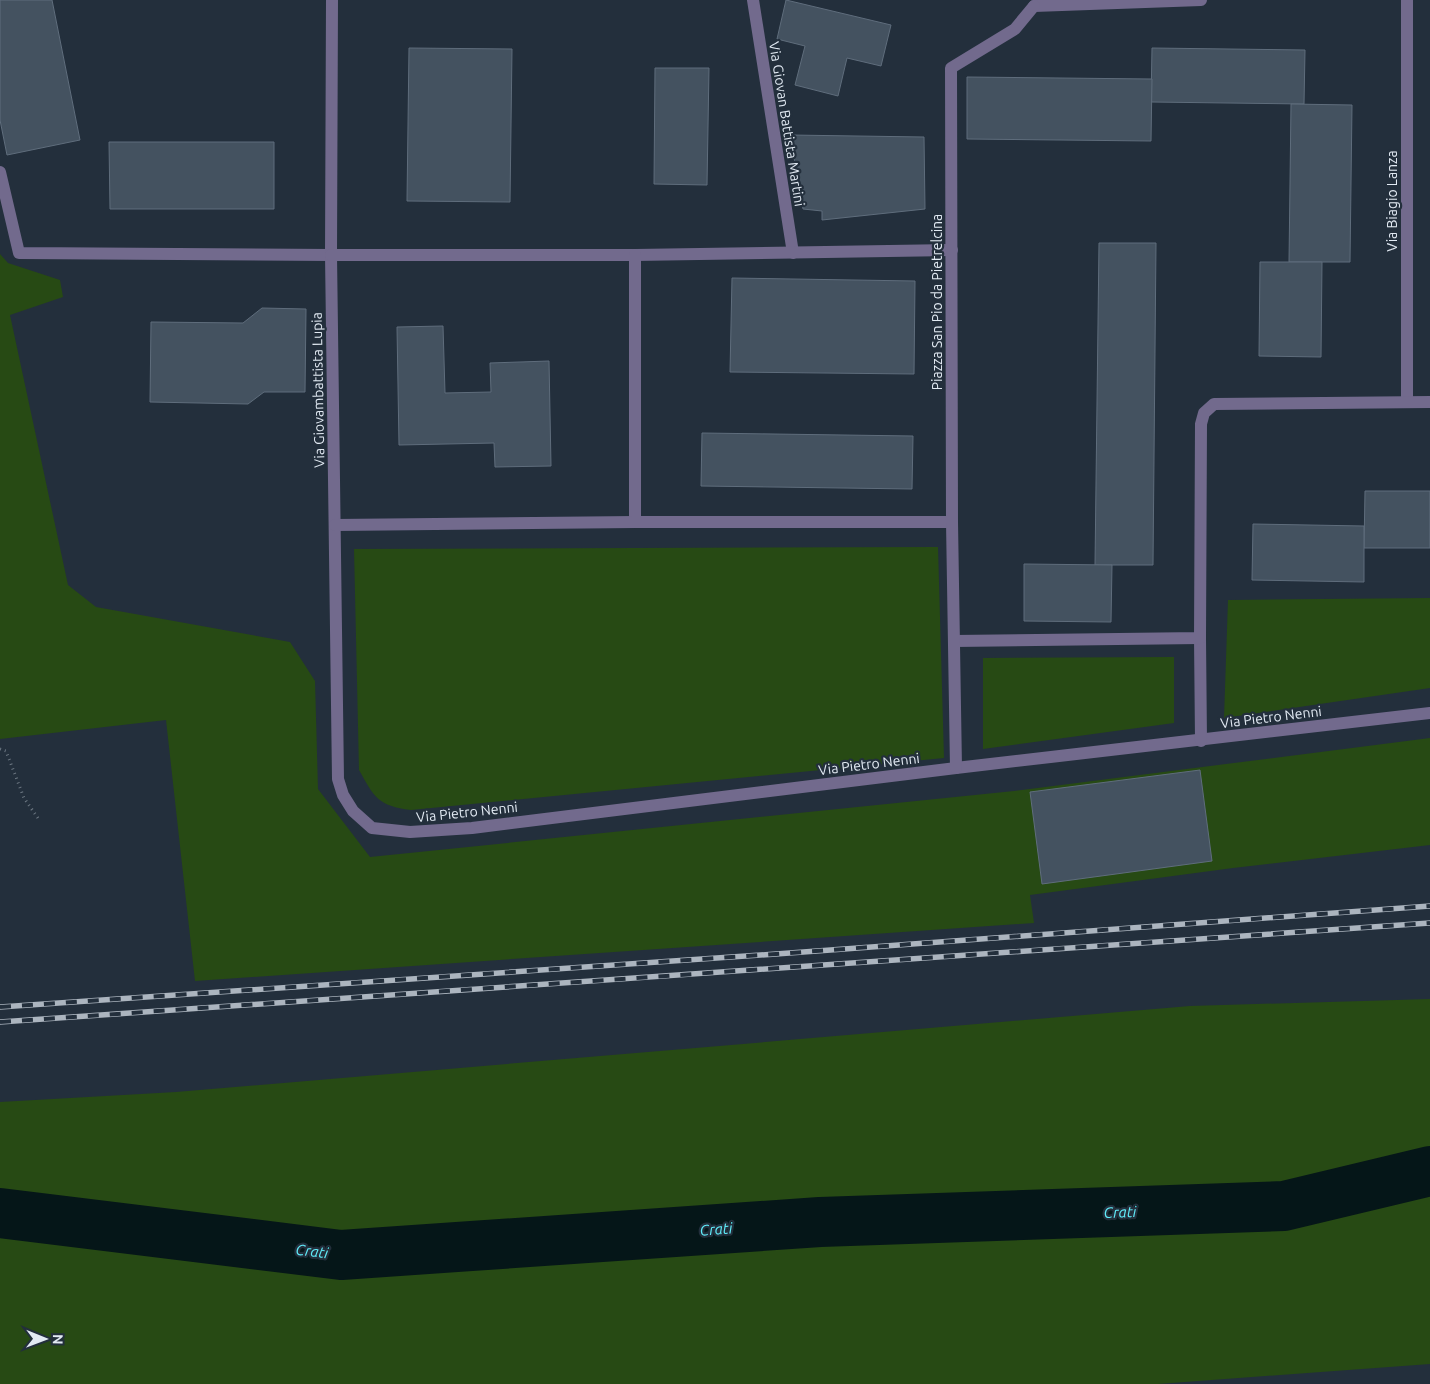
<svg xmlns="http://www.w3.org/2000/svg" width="1430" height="1384" font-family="Ubuntu,sans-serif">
<rect width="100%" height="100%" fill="#232f3c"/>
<g fill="#274a14">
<path d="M0,254L8,263L60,280L63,297L10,315L68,585L96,607L290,642L315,681L318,789L370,857L1014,791L1430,738V845L1233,868L1030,895L1034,923L195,981L166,720L0,739Z"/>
<path d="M938,547L944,758L411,810C378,806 374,797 359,770L354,549Z"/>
<path d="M1430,598V688L1224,718L1228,600Z"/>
<path d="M1174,657V723L983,749V658Z"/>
<path d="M1430,999V1364L1158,1384H0V1102L176,1092L1190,1006Z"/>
</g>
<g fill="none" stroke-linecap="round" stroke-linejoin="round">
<path stroke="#051618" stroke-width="50" d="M0,1213L341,1255L820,1222L1284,1206L1430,1171"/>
</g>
<g fill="#445260" stroke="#5f6d7c">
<path d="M0,0H52L80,140L7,155L0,120Z"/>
<path d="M786,0L891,25L881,66L847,58L838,96L795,85L805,46L777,39Z"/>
<path d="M409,48L512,49L510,202L407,201Z"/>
<path d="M1152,48L1305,50L1304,104L1151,102Z"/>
<path d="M655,68H709L707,185L654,184Z"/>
<path d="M967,77L1152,79L1151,141L967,139Z"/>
<path d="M1291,104L1352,105L1350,262H1289Z"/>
<path d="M790,135L924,137L925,209L822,220V211L803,209Z"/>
<path d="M109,142H274V209H110Z"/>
<path d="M1099,243H1156L1153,565H1095Z"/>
<path d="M1260,262H1322L1321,357L1259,356Z"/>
<path d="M732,278L915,281L914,374L730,372Z"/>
<path d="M262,308L306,309L305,392H264L248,404L150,402L151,322L243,323Z"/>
<path d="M443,326L445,393L491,392L490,363L549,361L551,466L495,467L494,443L399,445L397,327Z"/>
<path d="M702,433L913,436L912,489L701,486Z"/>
<path d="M1365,491H1430V548H1364Z"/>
<path d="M1253,524L1364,526V582L1252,580Z"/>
<path d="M1024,564L1112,565L1111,622L1024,621Z"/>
<path d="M1200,770L1212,861L1042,884L1030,792Z"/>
</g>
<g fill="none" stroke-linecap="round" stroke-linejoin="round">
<path stroke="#6d7883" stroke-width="3" stroke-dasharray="1 4" stroke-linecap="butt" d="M0,749L6,751L24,798L40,821"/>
<path stroke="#726a8d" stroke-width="12" d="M0,172L19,253L331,255"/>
<g stroke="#726a8d" stroke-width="12">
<path d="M332,0L331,255L338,779L343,795L353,811L372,828L410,832L472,828L956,768L1430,713"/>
<path d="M753,0L793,253"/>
<path d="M1407,0V402"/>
<path d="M1034,6L1201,0"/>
<path d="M331,255H635L952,250"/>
<path d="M635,255V522"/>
<path d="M335,525L635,522H952"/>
<path d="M1200,638L1201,741"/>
<path d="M954,641L1200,638L1201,424L1204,413L1214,404L1430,402"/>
<path d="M956,768L952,522L951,68L1015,29L1034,6"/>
</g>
<g stroke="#acb5bf" stroke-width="5.5">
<g id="rail">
<path d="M0,1007L776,954L1430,906"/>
<path d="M0,1022L1430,923"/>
</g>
</g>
<use href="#rail" stroke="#232f3c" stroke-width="4" stroke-dasharray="11" stroke-linecap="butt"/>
</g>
<g text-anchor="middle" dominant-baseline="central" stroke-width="4.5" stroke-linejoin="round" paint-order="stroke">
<g font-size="14" fill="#e2eaf3" stroke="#232f3c">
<text transform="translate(787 124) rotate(81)">Via Giovan Battista Martini</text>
<text transform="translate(1392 201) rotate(-90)">Via Biagio Lanza</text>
<text transform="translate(937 302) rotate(-90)">Piazza San Pio da Pietrelcina</text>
<text transform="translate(318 390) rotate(-91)">Via Giovambattista Lupia</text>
<text transform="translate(1271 717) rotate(-7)">Via Pietro Nenni</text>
<text transform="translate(869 764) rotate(-7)">Via Pietro Nenni</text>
<text transform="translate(467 812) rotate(-6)">Via Pietro Nenni</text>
</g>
<g font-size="15" font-style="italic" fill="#60edfa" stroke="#232f3c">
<text transform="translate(1120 1212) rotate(-2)">Crati</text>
<text transform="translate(716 1229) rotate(-4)">Crati</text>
<text transform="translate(312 1251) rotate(7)">Crati</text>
</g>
</g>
<g transform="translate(45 1339) rotate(91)" stroke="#232f3c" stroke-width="4" paint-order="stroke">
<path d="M0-4L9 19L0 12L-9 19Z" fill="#e2eaf3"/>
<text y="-8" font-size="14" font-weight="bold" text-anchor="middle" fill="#e2eaf3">N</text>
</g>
</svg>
